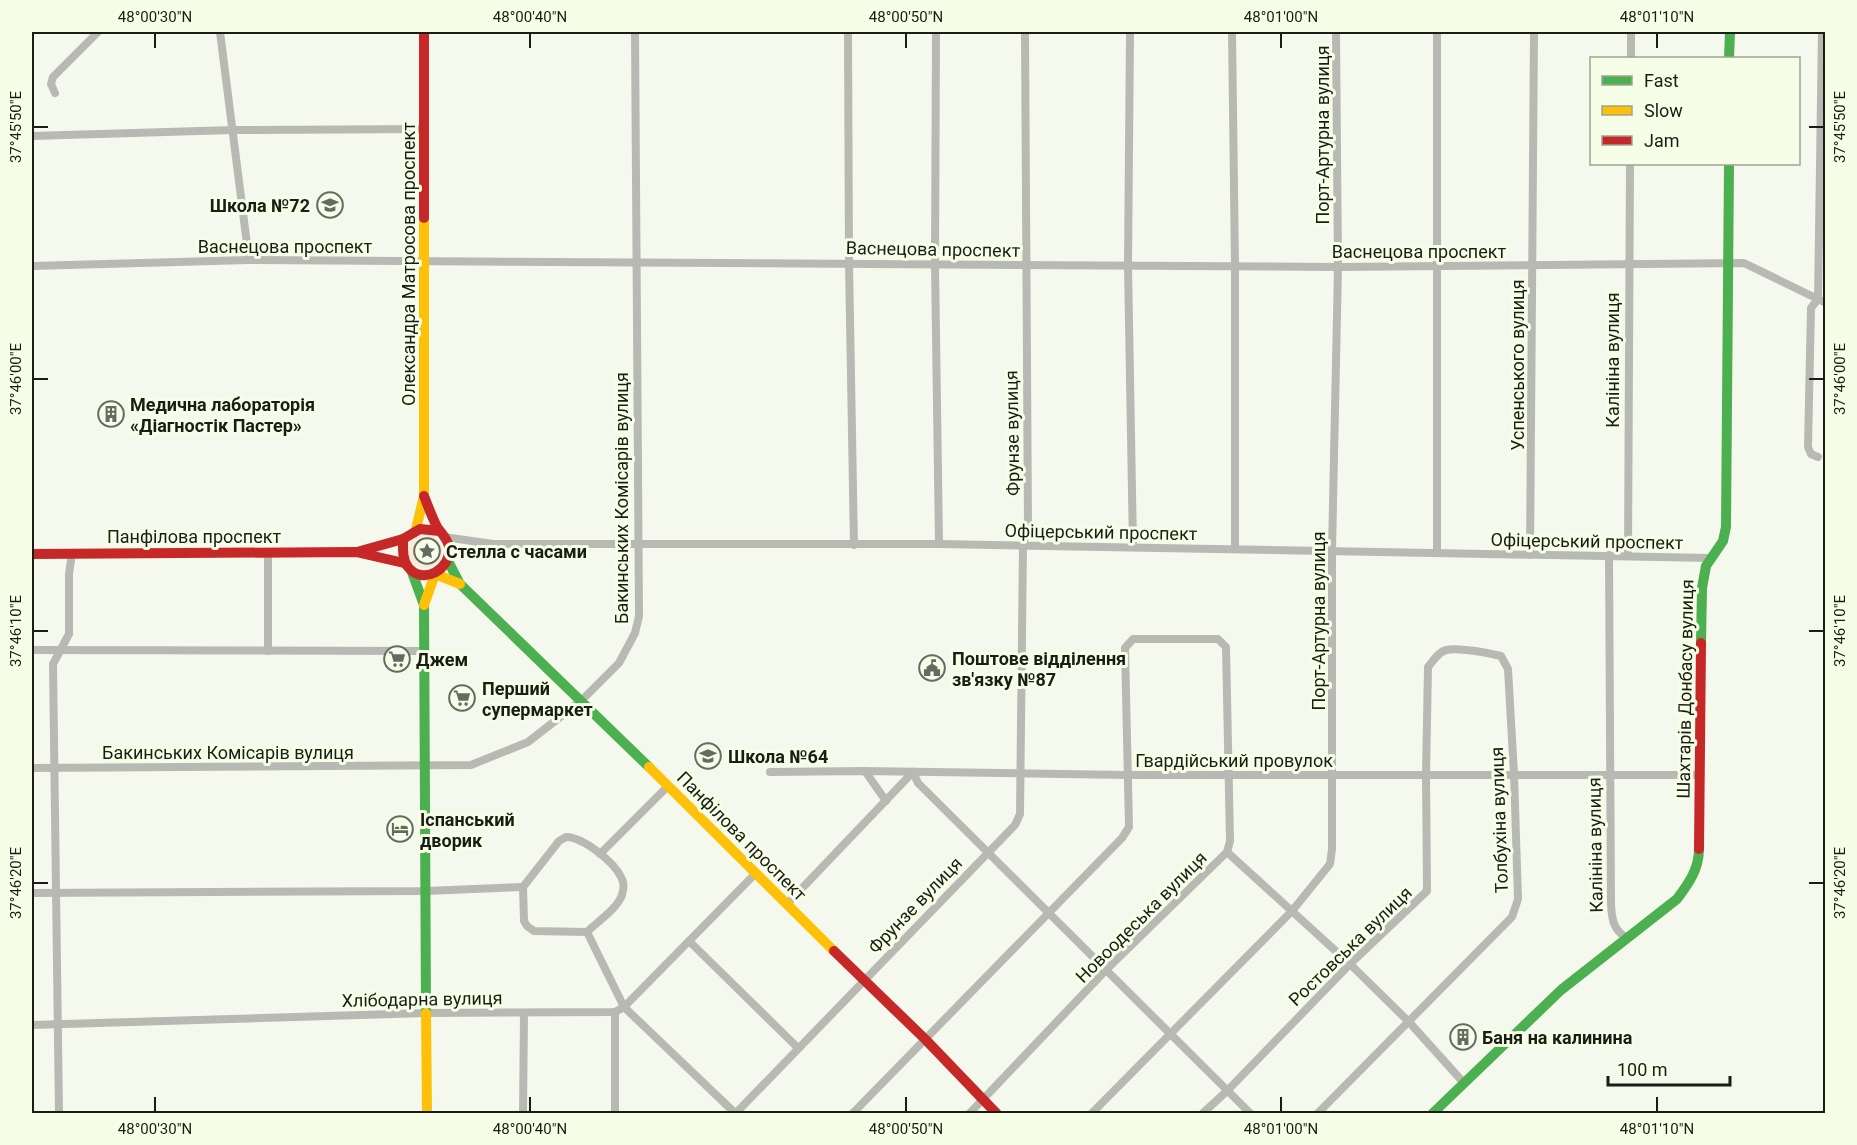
<svg xmlns="http://www.w3.org/2000/svg" width="1857" height="1145" font-family="Roboto,sans-serif">
<rect width="100%" height="100%" fill="#f5f9ed"/>
<circle fill="#f9ebd7" cx="425" cy="551" r="17"/>
<g fill="none" stroke-linecap="round" stroke-linejoin="round">
<g stroke="#b9b9b3" stroke-width="8">
<path d="M220,32L249,260"/>
<path d="M848,32L849,263L854,545"/>
<path d="M936,32L935,265L939,544"/>
<path d="M1130,32L1128,266L1133,547"/>
<path d="M1232,32L1235,265V549"/>
<path d="M1631,58V32"/>
<path d="M55,93L51,84L53,77L98,32"/>
<path d="M32,136L233,130L424,129"/>
<path d="M32,266L249,260L1338,267L1744,263L1826,303"/>
<path d="M1818,457L1811,454L1808,447L1811,308L1818,299L1822,32"/>
<path d="M444,537L493,544H939L1710,558"/>
<path d="M1437,553V32"/>
<path d="M449,555L488,545"/>
<path d="M1530,555L1534,32"/>
<path d="M1609,555L1611,905C1612,919 1613,930 1627,938"/>
<path d="M1628,556L1630,164"/>
<path d="M32,650L424,651"/>
<path d="M268,651V552"/>
<path d="M32,768L471,765L528,742L582,700L619,663L635,633L639,616L635,32"/>
<path d="M865,771L886,801"/>
<path d="M770,772L865,771L1127,775H1699"/>
<path d="M566,837C583,837 614,862 621,877C624,882 624,889 622,895C617,909 597,922 587,932L534,931L527,926L524,921L523,887L559,841Z"/>
<path d="M1227,852L1350,964L1409,1022L1463,1082"/>
<path d="M600,854L668,786"/>
<path d="M32,893L426,891L523,887"/>
<path d="M787,904L913,772L918,783L1251,1114"/>
<path d="M587,932L624,1007L736,1114"/>
<path d="M689,941L798,1048"/>
<path d="M32,1025L426,1013L615,1012L624,1007L756,873"/>
<path d="M59,1114L53,664L69,634V574L72,553"/>
<path d="M523,1114L524,1013"/>
<path d="M615,1114V1012"/>
<path d="M735,1114L1015,825L1020,814L1023,545L1028,528L1025,32"/>
<path d="M852,1114L1122,838L1129,827L1125,648L1133,639H1218L1226,647L1230,841L1227,852L1107,969L969,1114"/>
<path d="M1091,1114L1292,911L1330,864L1332,849V552L1338,267L1336,32"/>
<path d="M1202,1114L1228,1090L1350,964L1427,891L1426,774L1428,667C1433,661 1438,652 1446,650C1458,647 1489,653 1501,656L1508,669L1514,774L1518,899L1512,917L1317,1114"/>
</g>
<g stroke="#4caf50" stroke-width="10">
<path d="M1729,58L1730,32"/>
<path d="M448,561L460,584L649,767"/>
<path d="M412,572L424,605L426,1013"/>
<path d="M1701,643L1702,588L1706,566L1723,541L1726,527L1729,164"/>
<path d="M1432,1114L1561,990L1677,899C1689,883 1699,869 1699,849"/>
</g>
<g stroke="#ffc107" stroke-width="10">
<path d="M416,529L424,496V218"/>
<path d="M435,574L460,584"/>
<path d="M424,605L435,574"/>
<path d="M649,767L834,951"/>
<path d="M426,1013L427,1114"/>
</g>
<g stroke="#c62828" stroke-width="10">
<path d="M424,32V218"/>
<path d="M424,496C428,506 432,517 437,527C441,533 448,539 449,547C452,569 423,586 408,567C402,559 403,548 403,539L420,529L439,531"/>
<path d="M357,552L403,539"/>
<path d="M32,554L356,552L404,563"/>
<path d="M1699,849L1701,643"/>
<path d="M834,951L925,1039L997,1114"/>
</g>
</g>
<path fill="none" stroke="#1a1d14" stroke-width="2" d="M155,33V48M530,33V48M906,33V48M1281,33V48M1657,33V48M33,127H48M1809,127H1824M33,379H48M1809,379H1824M33,631H48M1809,631H1824M33,883H48M1809,883H1824M155,1097V1112M530,1097V1112M906,1097V1112M1281,1097V1112M1657,1097V1112"/>
<defs>
<g id="school-ring" transform="scale(1.35)"><circle r="9.5" fill="#f7fee8" stroke="#676a60" stroke-width="1.5"/><path d="M0-5L7-2L0 1L-7-2ZM-4 1L0 2.5L4 1V4Q0 6-4 4Z" fill="#676a60"/></g>
<g id="building-ring" transform="scale(1.35)"><circle r="9.5" fill="#f7fee8" stroke="#676a60" stroke-width="1.5"/><path d="M-4-6H4V6H1V3H-1V6H-4ZM-2.5-4.3h1.7v1.8h-1.7ZM.8-4.3h1.7v1.8H.8ZM-2.5-1h1.7V.8h-1.7ZM.8-1h1.7V.8H.8Z" fill="#676a60"/></g>
<g id="sight-ring" transform="scale(1.35)"><circle r="9.5" fill="#f7fee8" stroke="#676a60" stroke-width="1.5"/><path d="M0-6L1.8-2.2L6-1.7L2.9 1.2L3.7 5.4L0 3.3L-3.7 5.4L-2.9 1.2L-6-1.7L-1.8-2.2Z" fill="#676a60"/></g>
<g id="supermarket-ring" transform="scale(1.35)"><circle r="9.5" fill="#f7fee8" stroke="#676a60" stroke-width="1.5"/><path d="M-6-5.5h2.5l.6 2H6L4.5 2H-2.5L-4.4-4H-6ZM-1.5 3.2a1.3 1.3 0 1 0 .1 0ZM3 3.2a1.3 1.3 0 1 0 .1 0Z" fill="#676a60"/></g>
<g id="civic-ring" transform="scale(1.35)"><circle r="9.5" fill="#f7fee8" stroke="#676a60" stroke-width="1.5"/><path d="M-.6-6.5H3V-4.5H.6V-3L4-1V1h2V6H-6V1h2V-1L-.6-3ZM-1.2 2.5V6h2.4V2.5Z" fill="#676a60"/></g>
<g id="hotel-ring" transform="scale(1.35)"><circle r="9.5" fill="#f7fee8" stroke="#676a60" stroke-width="1.5"/><path d="M-6-4.5h1.5V1H6V5H4.5V3h-9V5H-6ZM-4 0a1.8 1.8 0 1 1 3.6 0ZM.5 0V-2.5h3Q6-2.5 6 0Z" fill="#676a60"/></g>
</defs>
<g fill-rule="evenodd">
<use href="#school-ring" x="330" y="205"/>
<use href="#building-ring" x="111" y="414"/>
<use href="#sight-ring" x="427" y="551"/>
<use href="#supermarket-ring" x="397" y="659"/>
<use href="#civic-ring" x="932" y="668"/>
<use href="#supermarket-ring" x="462" y="698"/>
<use href="#school-ring" x="708" y="756"/>
<use href="#hotel-ring" x="400" y="829"/>
<use href="#building-ring" x="1463" y="1037"/>
</g>
<g text-anchor="middle" dominant-baseline="central" stroke-width="6" stroke-linejoin="round" paint-order="stroke">
<g font-size="18" fill="#1a1d14" stroke="#f7fee8">
<text transform="translate(1322 135) rotate(-90)">Порт-Артурна вулиця</text>
<text x="285" y="246">Васнецова проспект</text>
<text transform="translate(933 249) rotate(1)">Васнецова проспект</text>
<text x="1419" y="251">Васнецова проспект</text>
<text transform="translate(408 264) rotate(-90)">Олександра Матросова проспект</text>
<text transform="translate(1612 360) rotate(-90)">Калініна вулиця</text>
<text transform="translate(1517 365) rotate(-90)">Успенського вулиця</text>
<text transform="translate(1012 433) rotate(-91)">Фрунзе вулиця</text>
<text transform="translate(621 498) rotate(-90)">Бакинських Комісарів вулиця</text>
<text transform="translate(1101 532) rotate(1)">Офіцерський проспект</text>
<text x="194" y="536">Панфілова проспект</text>
<text transform="translate(1587 541) rotate(1)">Офіцерський проспект</text>
<text transform="translate(1318 621) rotate(-90)">Порт-Артурна вулиця</text>
<text transform="translate(1685 689) rotate(-89)">Шахтарів Донбасу вулиця</text>
<text x="228" y="752">Бакинських Комісарів вулиця</text>
<text x="1234" y="760">Гвардійський провулок</text>
<text transform="translate(1499 820) rotate(-92)">Толбухіна вулиця</text>
<text transform="translate(742 836) rotate(45)">Панфілова проспект</text>
<text transform="translate(1595 845) rotate(-91)">Калініна вулиця</text>
<text transform="translate(915 905) rotate(-46)">Фрунзе вулиця</text>
<text transform="translate(1141 917) rotate(-45)">Новоодеська вулиця</text>
<text transform="translate(1350 946) rotate(-44)">Ростовська вулиця</text>
<text transform="translate(422 999) rotate(-1)">Хлібодарна вулиця</text>
</g>
<g font-size="18" font-weight="bold" fill="#1a1d14" stroke="#f7fee8" text-anchor="start">
<text x="310" y="205" text-anchor="end">Школа №72</text>
<text x="130" y="404">Медична лабораторія<tspan x="130" dy="21">«Діагностік Пастер»</tspan></text>
<text x="446" y="551">Стелла с часами</text>
<text x="952" y="658">Поштове відділення<tspan x="952" dy="21">зв'язку №87</tspan></text>
<text x="416" y="659">Джем</text>
<text x="482" y="688">Перший<tspan x="482" dy="21">супермаркет</tspan></text>
<text x="728" y="756">Школа №64</text>
<text x="420" y="819">Іспанський<tspan x="420" dy="21">дворик</tspan></text>
<text x="1482" y="1037">Баня на калинина</text>
</g>
</g>
<rect width="1857" height="1145" fill="none" stroke="#f7fee8" stroke-width="66"/>
<rect x="1590" y="57" width="210" height="108" fill="#f7fee8" stroke="#9fa493" stroke-width="1.5"/>
<rect x="1602" y="76" width="30" height="9" fill="#4caf50" stroke="#9fa493" stroke-width="1.5"/>
<text x="1644" y="87" font-size="18" fill="#1a1d14">Fast</text>
<rect x="1602" y="106" width="30" height="9" fill="#ffc107" stroke="#9fa493" stroke-width="1.5"/>
<text x="1644" y="117" font-size="18" fill="#1a1d14">Slow</text>
<rect x="1602" y="136" width="30" height="9" fill="#c62828" stroke="#9fa493" stroke-width="1.5"/>
<text x="1644" y="147" font-size="18" fill="#1a1d14">Jam</text>
<path d="M1608 1076v9h122v-9" fill="none" stroke="#1a1d14" stroke-width="3"/>
<text x="1617" y="1076" font-size="18" fill="#1a1d14" stroke="#f7fee8" stroke-width="4.5" paint-order="stroke">100 m</text>
<rect x="33" y="33" width="1791" height="1079" fill="none" stroke="#1a1d14" stroke-width="2"/>
<g font-size="15" text-anchor="middle" fill="#1a1d14">
<text x="155" y="22">48°00'30"N</text>
<text x="530" y="22">48°00'40"N</text>
<text x="906" y="22">48°00'50"N</text>
<text x="1281" y="22">48°01'00"N</text>
<text x="1657" y="22">48°01'10"N</text>
<text transform="translate(1840 127) rotate(-90)" y="5">37°45'50"E</text>
<text transform="translate(16 127) rotate(-90)" y="5">37°45'50"E</text>
<text transform="translate(1840 379) rotate(-90)" y="5">37°46'00"E</text>
<text transform="translate(16 379) rotate(-90)" y="5">37°46'00"E</text>
<text transform="translate(1840 631) rotate(-90)" y="5">37°46'10"E</text>
<text transform="translate(16 631) rotate(-90)" y="5">37°46'10"E</text>
<text transform="translate(1840 883) rotate(-90)" y="5">37°46'20"E</text>
<text transform="translate(16 883) rotate(-90)" y="5">37°46'20"E</text>
<text x="155" y="1134">48°00'30"N</text>
<text x="530" y="1134">48°00'40"N</text>
<text x="906" y="1134">48°00'50"N</text>
<text x="1281" y="1134">48°01'00"N</text>
<text x="1657" y="1134">48°01'10"N</text>
</g>
</svg>
